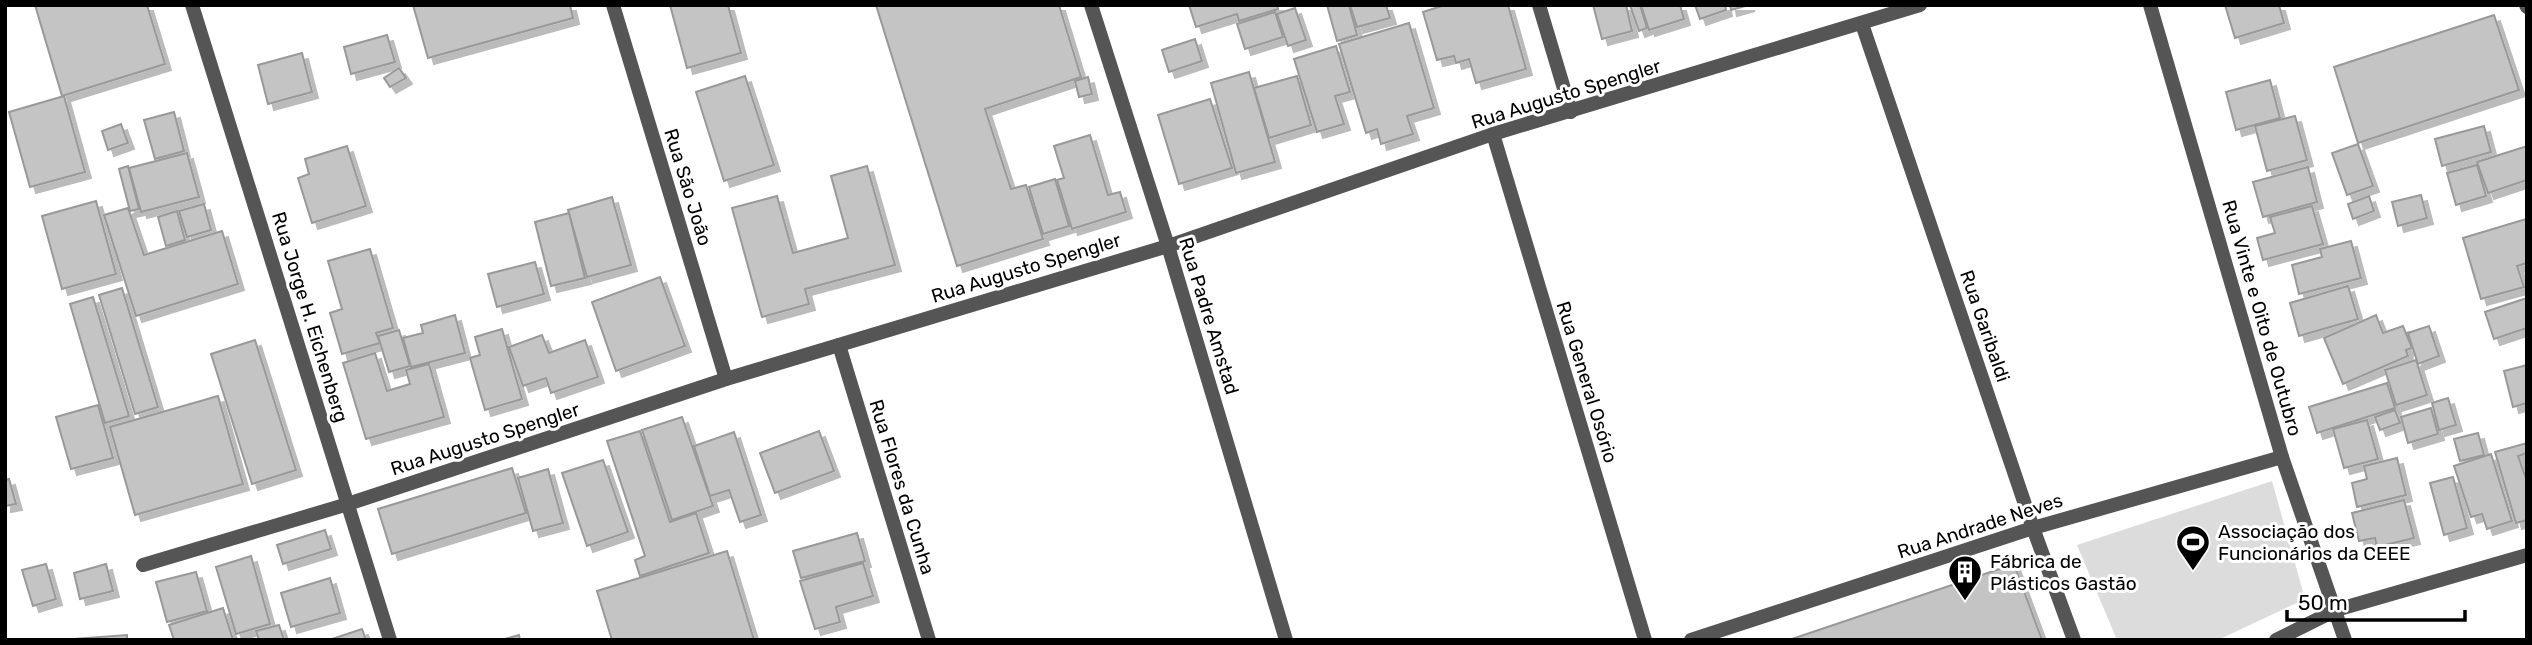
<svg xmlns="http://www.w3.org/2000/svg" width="2532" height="645" font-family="Rubik,sans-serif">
<defs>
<filter id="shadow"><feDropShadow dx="6" dy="6" stdDeviation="0" flood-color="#0004"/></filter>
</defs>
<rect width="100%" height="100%" fill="#fff"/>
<path fill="#dcdcdc" d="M2272,481L2305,599L2218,640H2117L2077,545Z"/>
<g fill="#c4c4c4" stroke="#999" stroke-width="2" filter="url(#shadow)">
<path d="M35,5H147L165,64L62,96Z"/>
<path d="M413,5H570L573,18L428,58Z"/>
<path d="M670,5H728L741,53L687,68Z"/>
<path d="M876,5H1059L1081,77L985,109L1011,189L1026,185L1043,239L957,266Z"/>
<path d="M1189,5H1277L1278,9L1239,21L1237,14L1196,27Z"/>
<path d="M1327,5H1349L1357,35L1337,41Z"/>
<path d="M1350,5H1386L1390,18L1357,27Z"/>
<path d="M1445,5H1508L1526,69L1476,83L1469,59L1456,63L1454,56L1437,60L1423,12Z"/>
<path d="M1593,5H1626L1632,31L1602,39Z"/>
<path d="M1630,5H1640L1647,28L1639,31Z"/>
<path d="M1641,5H1680L1684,19L1649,30Z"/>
<path d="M1695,5H1725L1726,10L1700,19Z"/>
<path d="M1730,5H1749L1731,10Z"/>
<path d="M2225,5H2279L2284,23L2235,38Z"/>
<path d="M1295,8L1306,40L1288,46L1277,14Z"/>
<path d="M1275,12L1283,37L1245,49L1237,24Z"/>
<path d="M2494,15L2519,90L2358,143L2334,67Z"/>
<path d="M1409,23L1434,108L1407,116L1413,134L1381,144L1377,129L1366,133L1339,44Z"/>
<path d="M387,35L395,62L351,74L344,47Z"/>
<path d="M1195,39L1202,61L1169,72L1162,50Z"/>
<path d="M1336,46L1350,92L1335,96L1344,124L1317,132L1294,59Z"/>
<path d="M302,53L312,92L268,104L258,65Z"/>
<path d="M399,68L406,78L390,87L384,78Z"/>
<path d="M1249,72L1275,162L1236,173L1211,83Z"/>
<path d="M745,76L774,165L724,181L696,92Z"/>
<path d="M1297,76L1311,125L1269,138L1254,88Z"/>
<path d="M1088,77L1092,94L1079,97L1075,81Z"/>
<path d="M2270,80L2280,118L2236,130L2226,92Z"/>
<path d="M64,96L85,172L30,187L9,112Z"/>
<path d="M1210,99L1232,168L1179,184L1158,115Z"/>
<path d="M174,112L184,151L155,159L144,120Z"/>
<path d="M2295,116L2307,160L2267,171L2255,126Z"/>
<path d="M121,124L128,143L108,150L102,131Z"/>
<path d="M2484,126L2491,152L2442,166L2435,139Z"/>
<path d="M1090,135L1108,195L1120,192L1126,212L1072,229L1057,180L1064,178L1054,146Z"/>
<path d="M2358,144L2373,186L2347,195L2332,153Z"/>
<path d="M347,146L366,206L312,223L298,178L309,174L305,159Z"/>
<path d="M2527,146V180L2488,193L2477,162Z"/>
<path d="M187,153L199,197L141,212L129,168Z"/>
<path d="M2477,165L2486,196L2456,205L2447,173Z"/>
<path d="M128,166L139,209L130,211L119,169Z"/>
<path d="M867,166L895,265L805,289L809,304L762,317L732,208L777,196L793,253L848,238L831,176Z"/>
<path d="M2308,167L2317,202L2263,217L2253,182Z"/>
<path d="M1055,179L1069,226L1043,234L1029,187Z"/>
<path d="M2421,195L2427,218L2398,226L2392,202Z"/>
<path d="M2369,196L2374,211L2353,219L2348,204Z"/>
<path d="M612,197L631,265L587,277L568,210Z"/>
<path d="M96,201L116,274L62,289L42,216Z"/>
<path d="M204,204L211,230L187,237L179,211Z"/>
<path d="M2312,206L2323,244L2263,260L2257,238L2275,233L2270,217Z"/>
<path d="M128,208L144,255L222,231L238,284L136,316L104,215Z"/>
<path d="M177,211L185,240L166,246L158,217Z"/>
<path d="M569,213L585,278L551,286L535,222Z"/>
<path d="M2526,219L2527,263L2517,266L2524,287L2481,299L2463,238Z"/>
<path d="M2351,241L2361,278L2299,294L2292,265L2322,257L2320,249Z"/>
<path d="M370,249L393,328L376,333L380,343L342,354L330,313L342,309L328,261Z"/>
<path d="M535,262L544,294L497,307L488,274Z"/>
<path d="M660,277L685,346L616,371L592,302Z"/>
<path d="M2348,286L2358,319L2299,336L2290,303Z"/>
<path d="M122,288L158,407L135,414L99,295Z"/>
<path d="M93,297L129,416L105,423L70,304Z"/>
<path d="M2527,298V328L2494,339L2485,312Z"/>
<path d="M455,315L465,353L411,367L403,338L423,333L421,325Z"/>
<path d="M2376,315L2383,333L2403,326L2412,348L2406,350L2408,356L2343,384L2324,338Z"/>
<path d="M2429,326L2439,356L2418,364L2408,333Z"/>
<path d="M502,329L522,399L485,410L470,358L480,355L475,337Z"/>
<path d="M399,330L410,366L389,372L378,336Z"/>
<path d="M542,335L549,353L585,340L598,377L551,393L546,378L523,386L509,347Z"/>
<path d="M255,340L296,470L252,484L211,354Z"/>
<path d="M375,353L387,391L410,384L406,370L429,364L444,417L366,439L343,363Z"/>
<path d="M2416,360L2427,395L2396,405L2385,370Z"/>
<path d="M2527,365V403L2513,407L2504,371Z"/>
<path d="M2387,383L2395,408L2317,433L2309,407Z"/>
<path d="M218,396L243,484L135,515L110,427Z"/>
<path d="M2448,398L2456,425L2439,430L2432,403Z"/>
<path d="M98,405L113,458L71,469L56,417Z"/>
<path d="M2431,408L2438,434L2408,443L2401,417Z"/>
<path d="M2395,410L2400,423L2380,430L2375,417Z"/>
<path d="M682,417L713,506L672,520L642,430Z"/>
<path d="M2367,420L2378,459L2344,468L2333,429Z"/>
<path d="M640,431L670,522L696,513L709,553L640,576L635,560L645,556L607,441Z"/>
<path d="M819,431L834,471L775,493L760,453Z"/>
<path d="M734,432L761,515L740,522L729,490L710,496L694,446Z"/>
<path d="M2478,433L2484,455L2460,461L2454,439Z"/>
<path d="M2527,443V453L2518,456L2527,481V520L2516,523L2495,452Z"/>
<path d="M2491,454L2512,521L2487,529L2482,514L2471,517L2454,466Z"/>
<path d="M2397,458L2406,495L2357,507L2352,483L2367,479L2364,466Z"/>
<path d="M603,460L628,532L587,546L562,473Z"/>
<path d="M512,468L526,513L392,554L378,509Z"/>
<path d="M548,469L563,523L533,531L518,478Z"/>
<path d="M2453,477L2467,528L2444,535L2430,483Z"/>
<path d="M9,479L16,504L5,506V480Z"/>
<path d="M2404,500L2414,538L2377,547L2375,538L2359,541L2352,513Z"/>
<path d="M325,530L331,549L283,564L277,545Z"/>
<path d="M857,533L865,561L801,578L793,551Z"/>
<path d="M727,551L754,640H612L597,591Z"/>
<path d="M251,556L270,624L236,634L216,567Z"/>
<path d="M863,563L873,596L836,607L840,622L815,629L800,581Z"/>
<path d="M46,564L56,599L33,606L22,570Z"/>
<path d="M106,564L113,591L80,599L74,573Z"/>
<path d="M2014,564L2042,640H1789Z"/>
<path d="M196,572L207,611L167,622L156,582Z"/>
<path d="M330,578L340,613L291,627L281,593Z"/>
<path d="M223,608L233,640H174L169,625Z"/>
<path d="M279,625L284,640H259L256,631Z"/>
<path d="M362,629L366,640H329Z"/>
<path d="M127,635V640H59Z"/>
<path d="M519,635L520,640H501Z"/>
</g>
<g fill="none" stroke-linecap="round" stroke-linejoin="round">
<g stroke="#555" stroke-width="14">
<path d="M613,5L726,379"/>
<path d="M1091,5L1168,246L1286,640"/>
<path d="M1539,5L1571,112"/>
<path d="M2150,5L2282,457L2345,640"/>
<path d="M1862,24L2033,528L2074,640"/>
<path d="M1493,134L1645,640"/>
<path d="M839,345L929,640"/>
<path d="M143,565L348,504"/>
<path d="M1691,640L2033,528L2282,457"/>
<path d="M2276,640L2336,610L2527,555"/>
</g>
<g stroke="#555" stroke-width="14">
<path d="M192,5L390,640"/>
<path d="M2526,5L2527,7"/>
<path d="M348,504L726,379L1168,246L1493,134L1920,5"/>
</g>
</g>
<defs>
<g id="stadium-pin" transform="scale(1.75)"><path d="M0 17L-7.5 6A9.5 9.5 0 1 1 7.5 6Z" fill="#000" stroke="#fff"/><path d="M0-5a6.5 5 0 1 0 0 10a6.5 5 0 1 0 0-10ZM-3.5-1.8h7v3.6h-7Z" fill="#fff"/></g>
<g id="building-pin" transform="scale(1.75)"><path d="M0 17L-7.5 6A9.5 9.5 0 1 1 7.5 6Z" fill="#000" stroke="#fff"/><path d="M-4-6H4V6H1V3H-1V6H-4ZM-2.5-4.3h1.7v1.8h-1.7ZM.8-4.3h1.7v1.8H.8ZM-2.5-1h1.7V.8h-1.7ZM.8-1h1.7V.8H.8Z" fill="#fff"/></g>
</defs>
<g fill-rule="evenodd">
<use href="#stadium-pin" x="2193" y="542"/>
<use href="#building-pin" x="1965" y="572"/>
</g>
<g text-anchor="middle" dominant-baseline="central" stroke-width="6" stroke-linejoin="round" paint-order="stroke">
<g font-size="19" fill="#000" stroke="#fff">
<text transform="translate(1566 94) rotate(-17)">Rua Augusto Spengler</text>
<text transform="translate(688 187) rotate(73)">Rua São João</text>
<text transform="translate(1026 268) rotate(-17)">Rua Augusto Spengler</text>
<text transform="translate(1209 316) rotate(73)">Rua Padre Amstad</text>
<text transform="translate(310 317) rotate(73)">Rua Jorge H. Eichenberg</text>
<text transform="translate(2262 318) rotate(74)">Rua Vinte e Oito de Outubro</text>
<text transform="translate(1985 326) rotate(71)">Rua Garibaldi</text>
<text transform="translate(1587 382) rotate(73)">Rua General Osório</text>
<text transform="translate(485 439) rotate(-18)">Rua Augusto Spengler</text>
<text transform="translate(902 487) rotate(73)">Rua Flores da Cunha</text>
<text transform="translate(1980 526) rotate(-18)">Rua Andrade Neves</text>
</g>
<g font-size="19" fill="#000" stroke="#fff" text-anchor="start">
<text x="2218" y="531">Associação dos<tspan x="2218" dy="22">Funcionários da CEEE</tspan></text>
<text x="1990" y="561">Fábrica de<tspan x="1990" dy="22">Plásticos Gastão</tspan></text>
</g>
</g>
<rect width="2532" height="645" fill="none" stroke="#000000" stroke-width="14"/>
<path d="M2287 610v10h178v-10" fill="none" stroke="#000000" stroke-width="3.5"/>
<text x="2298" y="610" font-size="21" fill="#000000" stroke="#ffffff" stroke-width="5" paint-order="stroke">50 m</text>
</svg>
